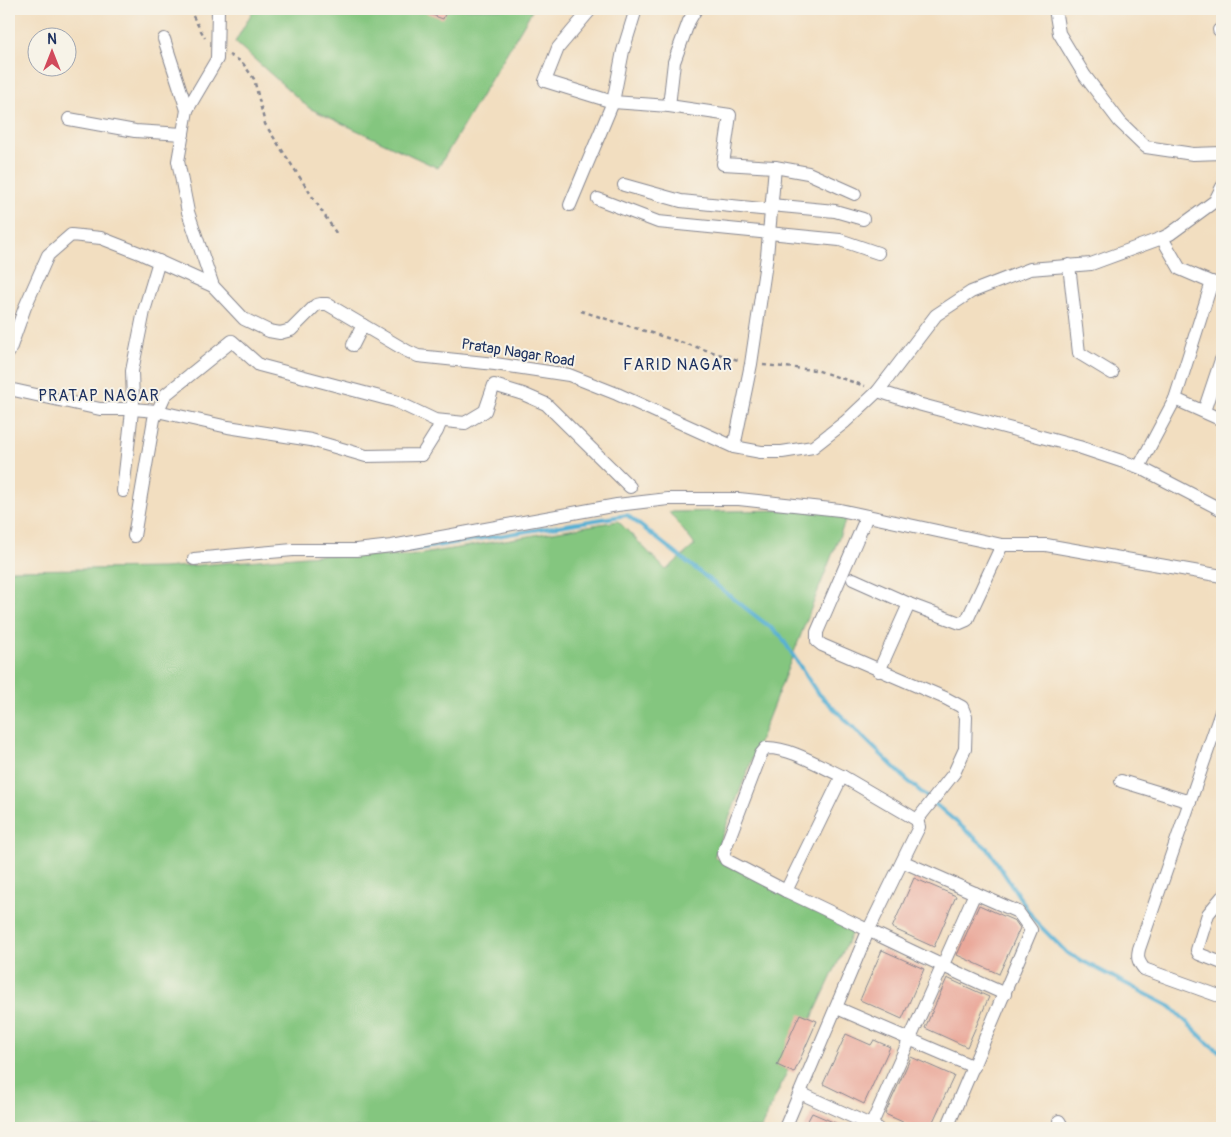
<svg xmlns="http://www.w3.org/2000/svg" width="1231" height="1137" font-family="Pangolin,sans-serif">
<rect width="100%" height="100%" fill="#f7f3e8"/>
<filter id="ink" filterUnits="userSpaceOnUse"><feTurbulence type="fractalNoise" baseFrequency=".02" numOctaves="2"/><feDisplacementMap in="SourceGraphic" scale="10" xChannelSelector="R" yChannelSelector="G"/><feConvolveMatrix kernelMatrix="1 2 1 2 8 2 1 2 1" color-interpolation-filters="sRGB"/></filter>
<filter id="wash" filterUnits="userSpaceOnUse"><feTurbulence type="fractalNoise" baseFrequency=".0096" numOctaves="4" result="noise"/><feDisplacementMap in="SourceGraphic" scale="20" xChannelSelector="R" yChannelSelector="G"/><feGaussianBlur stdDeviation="1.12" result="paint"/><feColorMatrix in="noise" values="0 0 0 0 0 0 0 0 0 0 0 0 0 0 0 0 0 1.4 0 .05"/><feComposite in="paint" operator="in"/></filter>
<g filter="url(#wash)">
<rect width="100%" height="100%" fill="#f2dec0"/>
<g fill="#84c67f" stroke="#507a6e">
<path d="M254,9H533L438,168L309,108L235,42Z"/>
<path d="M850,509L714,857L853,930L761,1128H9V570L164,568L318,555L410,556L618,521L666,570L695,545L669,512Z"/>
</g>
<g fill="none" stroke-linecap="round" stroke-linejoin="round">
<path stroke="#57b0d4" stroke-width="4" d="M411,550L627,515L780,635L816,691L907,780L988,849L1035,921L1067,953L1171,1007L1209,1044L1222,1053"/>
</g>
<g id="blocks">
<g fill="#eaa89a">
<path d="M418,9H447L443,19L418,10Z"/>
<path d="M914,878L956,896L934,947L892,928Z"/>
<path d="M979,905L1015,921L1020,928L999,974L957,955Z"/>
<path d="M882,950L924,969L902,1019L860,1000Z"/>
<path d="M947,978L989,997L967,1047L925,1028Z"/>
<path d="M800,1014L817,1021L794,1073L777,1065Z"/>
<path d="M846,1034L871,1045L874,1040L890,1047L864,1104L823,1084Z"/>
<path d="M911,1057L954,1076L930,1128H916L885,1114Z"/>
<path d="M812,1113L847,1128H804Z"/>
</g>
</g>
</g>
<g filter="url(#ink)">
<use href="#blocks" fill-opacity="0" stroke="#86868f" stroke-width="1"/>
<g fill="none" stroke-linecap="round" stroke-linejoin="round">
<g stroke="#86868f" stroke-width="14">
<g id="minor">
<path d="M218,9L217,59L187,110L178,161L188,212L213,286L244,319L269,331L280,333L291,330L316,305L321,304H327L407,351L418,356L495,364L569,375L617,394L734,447L761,452H782L813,447L845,422L878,391L936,315L971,292L1030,269L1091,264L1162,238L1170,234L1215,201L1222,187"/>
<path d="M591,9L558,48L545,81L613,102L669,106L730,115L723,164L775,167L767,256L751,364L734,447"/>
<path d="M1055,9L1059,33L1085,76L1120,122L1146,147L1193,154L1222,153"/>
<path d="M1219,30L1222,31"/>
<path d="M164,39L187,110"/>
<path d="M669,106L674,62L689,21L696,9"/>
<path d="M69,119L135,131L183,134"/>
<path d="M775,167L808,173L855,194"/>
<path d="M624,185L681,201L771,210"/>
<path d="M598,199L658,222L840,240L878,253"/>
<path d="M570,205L613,102L623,51L636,9"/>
<path d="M771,205L835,211L863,219"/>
<path d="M1162,238L1180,269L1222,287"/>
<path d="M1069,265L1079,353L1112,373"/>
<path d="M353,345L363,325"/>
<path d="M9,352L25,307L48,255L71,235L101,238L142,254L213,286"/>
<path d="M9,389L100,409H132L157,411L228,427L311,440L366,456L422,455L437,431L441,421"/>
<path d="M878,391L918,404L1079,447L1139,467L1222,510"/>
<path d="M1175,399L1222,420"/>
<path d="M1204,411L1221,360"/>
<path d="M1139,467L1175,399L1212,282"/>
<path d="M123,491L133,402L132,371L144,311L159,261"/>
<path d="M867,516L817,632V641L822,645L945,698L962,707L966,717L965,749L954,773L917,820"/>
<path d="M134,536L154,419L165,395L232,341L259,365L395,401L435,420L465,423L485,411L494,385L523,394L546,404L630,487"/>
<path d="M194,559L293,550H356L392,546L617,505L668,499H739L840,510L1002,545H1046L1222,576"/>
<path d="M853,579L909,604L960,623L967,620L1002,545"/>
<path d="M879,671L909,604"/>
<path d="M1222,709L1139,949C1137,958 1138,961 1144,969L1222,997"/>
<path d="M1121,781L1190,802"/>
<path d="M904,862L1018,912L1031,930L947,1128"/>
<path d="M786,891L726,860L723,854L761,754L766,748C789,747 820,766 842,776"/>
<path d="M1222,897L1208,914L1197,950L1199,954L1222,963"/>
<path d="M837,1008L974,1067"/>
<path d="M800,1093L877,1128"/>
<path d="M1059,1121L1063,1128"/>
<path d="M785,1128L869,929L919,827L917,820L907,814L842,776L786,891C859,925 931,962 1005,994"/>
<path d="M870,1128L975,893"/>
</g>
</g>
<g stroke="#86868f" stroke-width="2.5" stroke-dasharray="4 4" stroke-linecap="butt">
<path d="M189,9L205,38"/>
<path d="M229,55L242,62L254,79L265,124L338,236"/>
<path d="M581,311L741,361"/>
<path d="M763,365L816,370L865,386"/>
</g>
<use href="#minor" stroke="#fff" stroke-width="12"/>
</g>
</g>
<g text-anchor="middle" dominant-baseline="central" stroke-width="4" stroke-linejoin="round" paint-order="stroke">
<g font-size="15" fill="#1b2f5e" stroke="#f7f3e8">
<text transform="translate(518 353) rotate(9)">Pratap Nagar Road</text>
</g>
<g font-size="16" letter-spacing="1" fill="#1b2f5e" stroke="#f7f3e8">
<text x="678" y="365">FARID NAGAR</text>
<text x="99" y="396">PRATAP NAGAR</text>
</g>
</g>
<rect width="1231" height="1137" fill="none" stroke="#f7f3e8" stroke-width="30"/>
<g transform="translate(52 52)"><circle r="24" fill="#f7f3e8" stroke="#9fa5b1"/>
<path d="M0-4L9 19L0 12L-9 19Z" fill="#d1495b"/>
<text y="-8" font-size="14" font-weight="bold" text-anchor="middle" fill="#1b2f5e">N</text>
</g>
</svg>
